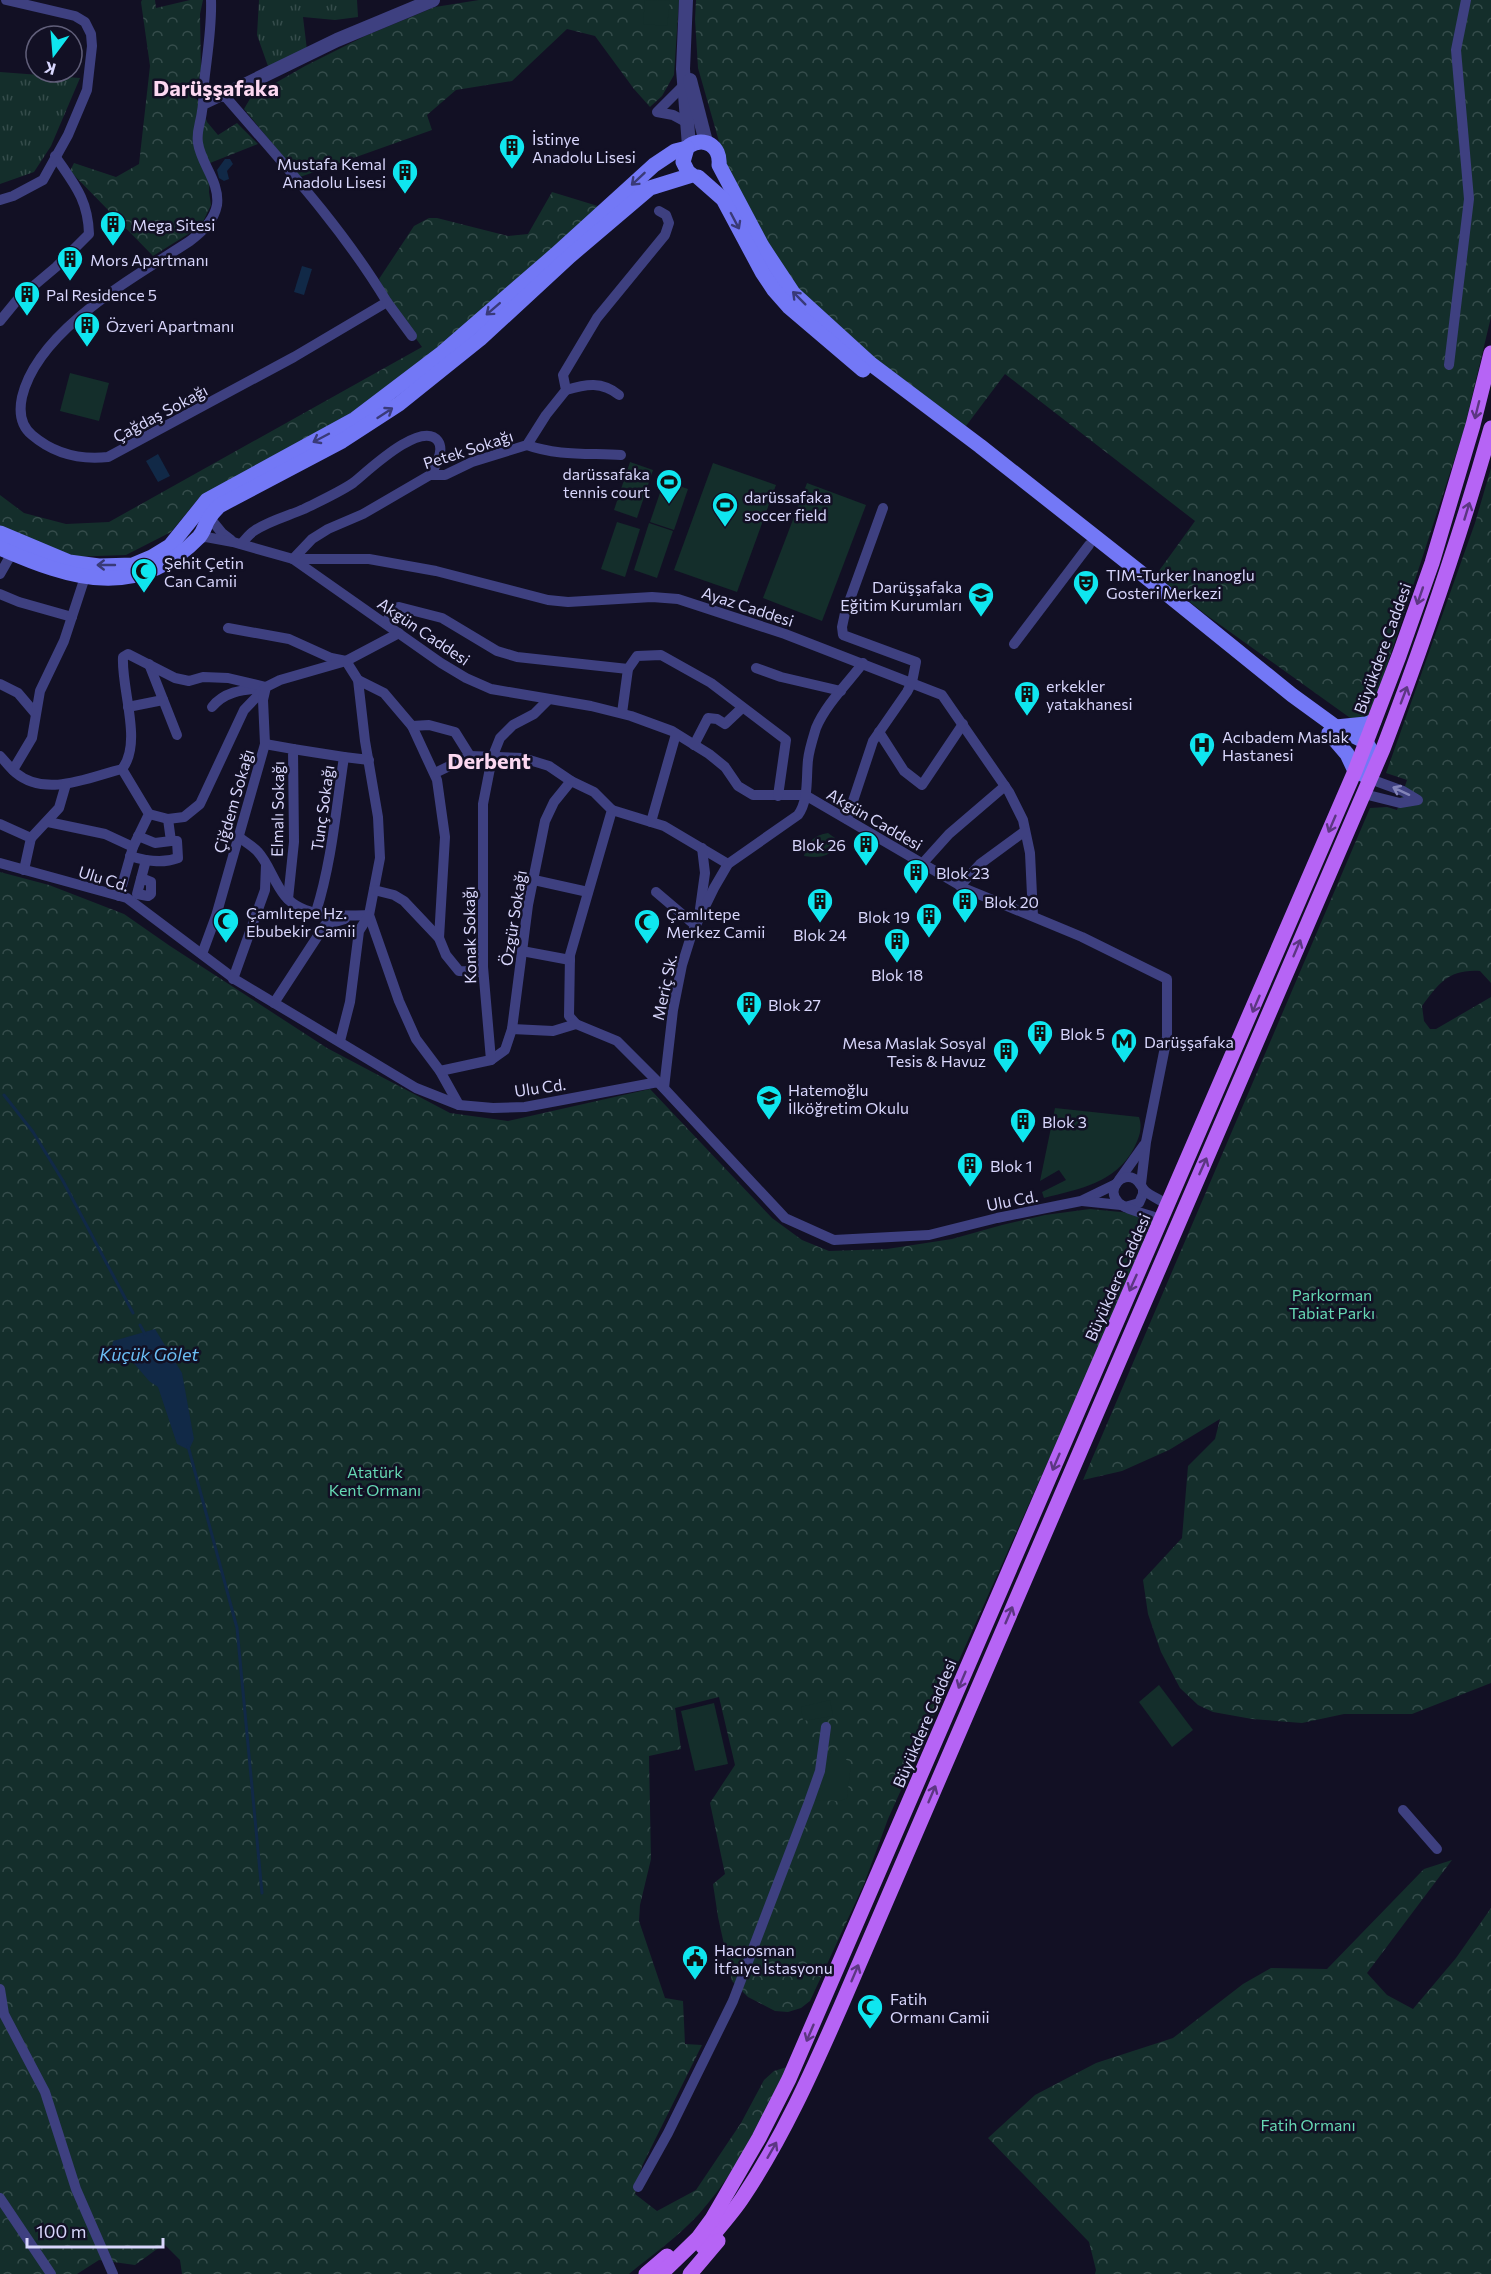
<svg xmlns="http://www.w3.org/2000/svg" width="1491" height="2274" font-family="Commissioner,sans-serif">
<defs>
<pattern id="grass-tufts" width="24" height="20" patternUnits="userSpaceOnUse" patternTransform="scale(1.5)"><rect width="24" height="20" fill="#142e2b"/><path d="M3 7l-1-3M5 7V3M7 7l1-3M15 17l-1-3M17 17v-4M19 17l1-3" fill="none" stroke="#354c4b"/></pattern>
<pattern id="forest-crowns" width="20" height="18" patternUnits="userSpaceOnUse" patternTransform="scale(1.5)"><rect width="20" height="18" fill="#142e2b"/><path d="M2 6a3 3 0 1 1 6 0M12 15a3 3 0 1 1 6 0" fill="none" stroke="#354c4b"/></pattern>
</defs>
<rect width="100%" height="100%" fill="#121024"/>
<g fill="url(#grass-tufts)">
<path d="M259,0H357L358,17L335,20L303,17L307,50L269,69L257,35Z"/>
<path d="M0,72L80,78L51,146L34,172L0,184Z"/>
</g>
<g fill="url(#forest-crowns)">
<path d="M142,0H155L156,8L190,0H203L200,14L201,70L195,98L201,103L207,122L218,135L237,123L258,144L210,163L209,192L211,205L201,226L153,256L70,171L74,163L116,177L139,164L150,66L141,2Z"/>
<path d="M479,0H679L674,75L662,96L650,107L634,89L595,36L567,29L512,81L456,90L427,115L432,130L300,177L244,109L251,97L305,66L365,36L435,7Z"/>
<path d="M696,0H1491V317L1464,430L1381,684L1368,716L1353,720L1205,614L1156,575L1195,521L1005,374L963,430L793,293L728,173L698,68L695,19Z"/>
<path d="M552,192L601,207L534,273L355,413L284,455L198,499L171,532L126,555L68,557L0,530V495L24,513L66,524L109,522L422,347L389,301L379,279L414,226L429,218H437L508,236L528,234Z"/>
<path d="M1491,468V983L1480,971C1449,969 1439,983 1422,1006L1424,1021L1430,1029H1436L1491,997V1683L1412,1714H1344L1302,1723L1252,1719L1213,1712L1198,1705L1180,1688L1161,1652L1148,1614L1143,1580L1182,1538L1188,1466L1215,1439L1220,1419L1169,1450L1122,1471L1083,1480L1370,808L1387,807L1397,810L1407,780L1386,773L1475,523Z"/>
<path d="M0,872L49,885L124,914L170,946L327,1048L450,1113L508,1121L650,1089L772,1218L802,1240L829,1251L887,1249L952,1239L1002,1225L1045,1215L1090,1209L1131,1213L1156,1220L888,1819L864,1884L810,2001L801,2008L788,2012L775,2011L748,1997L732,1981L718,1917L713,1884L725,1874L710,1803L735,1765L719,1697L675,1708L681,1749L649,1756L651,1859L640,1905L639,1921L665,1998L683,2001L685,2044L702,2045L642,2166L635,2194L657,2211L696,2190L741,2123L764,2080L774,2071L787,2067C762,2119 738,2170 699,2214C679,2236 652,2255 629,2274H182L180,2260L164,2244L135,2265L99,2260L77,2274H0Z"/>
<path d="M1452,1860L1367,1973L1387,1995L1413,2009L1456,1958L1491,1908V2274H1095L1096,2270L1089,2242L988,2138L1035,2095L1096,2063L1173,2038L1243,1984L1271,1968L1327,1969L1424,1869Z"/>
</g>
<g fill="#142e2b">
<path d="M645,0L670,1L667,26L643,24Z"/>
<path d="M70,373L109,383L99,421L60,411Z"/>
<path d="M630,462L653,470L637,518L614,510Z"/>
<path d="M713,463L776,485L737,592L674,570Z"/>
<path d="M664,481L688,489L674,530L650,522Z"/>
<path d="M807,483L866,505L822,621L763,598Z"/>
<path d="M617,522L640,529L625,577L601,569Z"/>
<path d="M649,523L673,531L657,578L634,570Z"/>
<path d="M828,833L835,838L836,846C828,858 818,858 804,856C807,842 814,835 828,833Z"/>
<path d="M1055,1108L1139,1117C1143,1128 1139,1138 1134,1148C1116,1183 1079,1189 1044,1198L1042,1192L1066,1180L1059,1170L1040,1181Z"/>
<path d="M1159,1685L1193,1730L1172,1747L1139,1702Z"/>
<path d="M830,1700L833,1716L803,1721L801,1707Z"/>
<path d="M714,1703L728,1764L695,1771L681,1711Z"/>
<path d="M833,1747L851,1764L847,1798L840,1801L815,1800Z"/>
</g>
<g fill="#112947">
<path d="M225,159H230L233,164L227,171L229,179L224,181L219,178L217,170Z"/>
<path d="M302,266L312,269L304,295L294,292Z"/>
<path d="M158,454L170,476L158,482L146,461Z"/>
<path d="M155,1329L182,1373L194,1439L189,1450L177,1444L158,1387L149,1381L126,1354L111,1351L113,1341Z"/>
</g>
<g fill="none" stroke-linecap="round" stroke-linejoin="round">
<g stroke="#112947" stroke-width="3">
<path d="M4,1095L33,1132L63,1181L133,1313"/>
<path d="M140,1325L145,1334"/>
<path d="M188,1446L237,1628L262,1893"/>
</g>
<g stroke="#3e4080" stroke-width="10">
<path d="M684,85L657,112L673,115L686,122"/>
<path d="M203,105L224,95C281,161 342,227 387,302L294,357L108,457C80,460 53,453 32,435C20,425 19,411 22,397C38,329 135,277 190,241C202,232 214,221 217,205C220,182 201,164 198,143C196,131 201,122 202,111C204,102 203,92 204,83C207,55 212,28 211,0"/>
<path d="M0,200L13,196L43,180L68,135L87,90L92,46L91,34L85,22L75,16L6,0"/>
<path d="M387,302L412,336"/>
<path d="M0,321L18,299L56,267L89,234C88,199 74,184 55,156"/>
<path d="M1449,365L1469,199L1456,50L1466,0"/>
<path d="M566,390C586,384 602,381 619,395"/>
<path d="M527,445C557,456 590,453 621,455"/>
<path d="M209,517L222,533L231,540"/>
<path d="M197,538L206,537L233,542L293,559L441,663L466,678L491,689L591,706L631,716L672,731L709,754L725,767L738,786L753,795H805L966,889L1082,937L1167,979V1037L1146,1142L1141,1184"/>
<path d="M241,544C245,540 249,534 254,531C268,521 288,516 304,509C320,501 338,493 353,483C366,473 421,419 438,441C445,451 435,467 430,475"/>
<path d="M293,559H369L436,571L548,600L568,602L652,597L678,599L785,634L942,695L1009,792L1023,820L1030,853L1033,916"/>
<path d="M293,559L312,539L328,529L363,514L430,475H445L472,462L527,445L546,415L566,390L563,375L597,318L665,235L669,223L666,215L659,211"/>
<path d="M0,574L12,553"/>
<path d="M0,594L19,602L72,617"/>
<path d="M385,623L396,608L399,607L442,618L497,651L517,657L628,669"/>
<path d="M228,628L289,639L331,658L346,661L358,680L365,741L378,817L380,858L369,915L399,1001L416,1039L440,1071L459,1105"/>
<path d="M1014,644L1089,545"/>
<path d="M149,664L177,735"/>
<path d="M756,668L781,677L841,691"/>
<path d="M358,680L384,693L412,726L437,780L445,837L439,938"/>
<path d="M0,684L18,693L35,713"/>
<path d="M128,707L163,700"/>
<path d="M212,707C224,692 241,690 260,688"/>
<path d="M622,713L628,669L637,656L661,655L711,683L786,740L778,796"/>
<path d="M412,726L429,725L455,732L470,756"/>
<path d="M879,732L904,771L922,785L963,724"/>
<path d="M265,744L293,749L294,842L288,899"/>
<path d="M694,745L708,718L717,719L725,724L742,708"/>
<path d="M293,749L344,757C336,809 332,861 316,912"/>
<path d="M0,756C5,761 10,768 16,773C46,798 90,777 122,769C143,743 121,689 123,657L128,654L175,678L189,681L203,677L228,678L266,687"/>
<path d="M344,757L369,760"/>
<path d="M122,769L149,814L133,847"/>
<path d="M13,770L32,738L40,691L64,641L85,577"/>
<path d="M435,773L470,756L523,758L549,766L571,781L594,792L612,810L570,955L569,1016L576,1024L617,1041L658,1082"/>
<path d="M1364,794L1400,803L1418,800L1403,791L1370,779"/>
<path d="M612,810L664,826L728,864"/>
<path d="M149,814L168,819L184,817L200,804L244,710L264,689"/>
<path d="M847,819L873,741L907,692L912,682L916,662L843,635L842,627L845,613L883,508"/>
<path d="M48,822L105,834L133,847L119,896"/>
<path d="M651,822L676,734"/>
<path d="M0,824L31,838L24,870"/>
<path d="M138,836L155,843L171,841L168,819"/>
<path d="M239,837C245,842 253,846 258,852C269,864 274,883 285,896C304,919 343,916 369,915"/>
<path d="M31,838L59,808L66,784"/>
<path d="M130,856C146,861 162,864 178,858L177,841H171"/>
<path d="M0,863L127,898L236,980L416,1088L459,1105L493,1108L525,1107L658,1082L785,1218L834,1240L929,1235L997,1218L1081,1201L1116,1184"/>
<path d="M922,864L949,834L1005,786"/>
<path d="M141,878L151,882V894L148,896L137,894L146,860"/>
<path d="M534,880L588,892"/>
<path d="M960,886L980,864L1025,831"/>
<path d="M374,890L394,895L404,901L439,938L446,955L459,971L483,972"/>
<path d="M656,892L696,926"/>
<path d="M700,909L705,873L702,848"/>
<path d="M522,951L570,960"/>
<path d="M202,954L216,916L265,744L263,700L266,687L280,680L346,661L399,633"/>
<path d="M233,979L265,890L266,865"/>
<path d="M274,1003L325,925L345,919"/>
<path d="M512,1029L553,1031L576,1024"/>
<path d="M340,1041L350,1002L359,931L369,915"/>
<path d="M491,1060L505,1050L512,1029L528,905L545,821L554,802L571,781"/>
<path d="M440,1071L491,1060L483,967V804L492,758L500,738L513,725L534,714L548,700"/>
<path d="M664,1088L673,1010L682,965L692,933L714,888L728,864L798,815C809,800 806,778 808,760C809,750 813,738 816,728C826,704 848,683 863,663"/>
<path d="M1119,1180L1144,1145"/>
<path d="M1082,1201L1121,1205"/>
<path d="M1125,1207L1139,1203L1143,1194V1189"/>
<path d="M1162,1220C1150,1214 1126,1211 1118,1202C1106,1190 1121,1171 1135,1179C1140,1182 1141,1186 1144,1190C1150,1196 1161,1200 1168,1205"/>
<path d="M1403,1810L1437,1849"/>
<path d="M0,1989L4,2014L45,2092L76,2189L113,2274"/>
<path d="M638,2187L668,2133L733,2001L809,1802L820,1771L826,1727"/>
<path d="M0,2198L51,2274"/>
</g>
<g stroke="#3e4080" stroke-width="14">
<path d="M686,0L683,69L689,146L687,148"/>
<path d="M690,80L706,142"/>
<path d="M224,95L337,40L433,0"/>
</g>
<g stroke="#7378f6" stroke-width="15">
<path d="M689,146C704,136 721,146 719,165L762,246L793,293L871,364L980,446L1146,577L1292,695L1336,727L1366,742L1372,752L1364,775"/>
<path d="M698,177L723,199L762,272L774,290L789,307L863,370"/>
<path d="M0,533L69,562L99,566L133,565L152,557L170,546L207,500L355,419L442,353L555,255L654,165L675,151L687,148"/>
<path d="M0,548C71,579 137,601 199,537C205,530 205,523 210,517C212,513 216,510 219,506L342,441L399,404L480,339L570,256L650,188L692,175L688,172L683,162L687,148"/>
<path d="M1336,727L1366,724L1374,721"/>
<path d="M1329,733L1347,754L1355,771"/>
</g>
<g stroke="#b664f5" stroke-width="15">
<path d="M703,2247C716,2231 732,2214 743,2197C783,2137 812,2072 841,2006L1383,749C1423,644 1460,537 1491,428"/>
<path d="M646,2274L667,2256"/>
<path d="M661,2274L698,2238L712,2219L759,2138L789,2079L1355,771L1399,656L1432,563L1473,425L1491,353"/>
<path d="M690,2274L718,2241"/>
</g>
</g>
<defs><path id="oneway-shaft" d="M-6 0H5M1.5-3L5.5 0L1.5 3" fill="none" stroke-width="1.6" stroke-linecap="round" stroke-linejoin="round" transform="scale(1.5)"/></defs>
<g stroke="#393a78">
<use href="#oneway-shaft" transform="translate(638 179) rotate(137)"/>
<use href="#oneway-shaft" transform="translate(735 221) rotate(62)"/>
<use href="#oneway-shaft" transform="translate(799 298) rotate(-135)"/>
<use href="#oneway-shaft" transform="translate(493 309) rotate(139)"/>
<use href="#oneway-shaft" transform="translate(385 413) rotate(-33)"/>
<use href="#oneway-shaft" transform="translate(321 438) rotate(152)"/>
<use href="#oneway-shaft" transform="translate(106 565) rotate(-180)"/>
</g>
<g stroke="#5c3682">
<use href="#oneway-shaft" transform="translate(1477 410) rotate(104)"/>
<use href="#oneway-shaft" transform="translate(1467 511) rotate(-73)"/>
<use href="#oneway-shaft" transform="translate(1420 596) rotate(109)"/>
<use href="#oneway-shaft" transform="translate(1404 695) rotate(-69)"/>
<use href="#oneway-shaft" transform="translate(1332 824) rotate(113)"/>
<use href="#oneway-shaft" transform="translate(1297 948) rotate(-67)"/>
<use href="#oneway-shaft" transform="translate(1256 1004) rotate(113)"/>
<use href="#oneway-shaft" transform="translate(1203 1166) rotate(-66)"/>
<use href="#oneway-shaft" transform="translate(1133 1283) rotate(114)"/>
<use href="#oneway-shaft" transform="translate(1056 1462) rotate(113)"/>
<use href="#oneway-shaft" transform="translate(1009 1615) rotate(-67)"/>
<use href="#oneway-shaft" transform="translate(962 1680) rotate(113)"/>
<use href="#oneway-shaft" transform="translate(932 1794) rotate(-67)"/>
<use href="#oneway-shaft" transform="translate(855 1973) rotate(-67)"/>
<use href="#oneway-shaft" transform="translate(810 2033) rotate(113)"/>
<use href="#oneway-shaft" transform="translate(772 2150) rotate(-60)"/>
</g>
<use stroke="#8384b8" href="#oneway-shaft" transform="translate(1401 791) rotate(-155)"/>
<defs>
<g id="building-pin" transform="scale(1.35)"><path d="M0 17L-7.5 6A9.5 9.5 0 1 1 7.5 6Z" fill="#0fe6ef" stroke="#121024"/><path d="M-4-6H4V6H1V3H-1V6H-4ZM-2.5-4.3h1.7v1.8h-1.7ZM.8-4.3h1.7v1.8H.8ZM-2.5-1h1.7V.8h-1.7ZM.8-1h1.7V.8H.8Z" fill="#111"/></g>
<g id="stadium-pin" transform="scale(1.35)"><path d="M0 17L-7.5 6A9.5 9.5 0 1 1 7.5 6Z" fill="#0fe6ef" stroke="#121024"/><path d="M0-5a6.5 5 0 1 0 0 10a6.5 5 0 1 0 0-10ZM-3.5-1.8h7v3.6h-7Z" fill="#111"/></g>
<g id="mosque-pin" transform="scale(1.35)"><path d="M0 17L-7.5 6A9.5 9.5 0 1 1 7.5 6Z" fill="#0fe6ef" stroke="#121024"/><path d="M3.5-4.9A6 6 0 1 0 3.5 4.9A5 5 0 1 1 3.5-4.9Z" fill="#111"/></g>
<g id="theatre-pin" transform="scale(1.35)"><path d="M0 17L-7.5 6A9.5 9.5 0 1 1 7.5 6Z" fill="#0fe6ef" stroke="#121024"/><path d="M-5-5.5Q0-4 5-5.5V0Q5 5 0 6Q-5 5-5 0ZM-3.3-2.5H-1v1.5H-3.3ZM1-2.5H3.3v1.5H1ZM-2.8 1Q0 5.5 2.8 1Z" fill="#111"/></g>
<g id="school-pin" transform="scale(1.35)"><path d="M0 17L-7.5 6A9.5 9.5 0 1 1 7.5 6Z" fill="#0fe6ef" stroke="#121024"/><path d="M0-5L7-2L0 1L-7-2ZM-4 1L0 2.5L4 1V4Q0 6-4 4Z" fill="#111"/></g>
<g id="hospital-pin" transform="scale(1.35)"><path d="M0 17L-7.5 6A9.5 9.5 0 1 1 7.5 6Z" fill="#0fe6ef" stroke="#121024"/><path d="M-5-5h3v3.5h4V-5h3V5h-3V1.5h-4V5h-3Z" fill="#111"/></g>
<g id="metro-pin" transform="scale(1.35)"><path d="M0 17L-7.5 6A9.5 9.5 0 1 1 7.5 6Z" fill="#0fe6ef" stroke="#121024"/><path d="M-5.5 5V-5H-3L0 0L3-5H5.5V5H3V-.5L0 4L-3-.5V5Z" fill="#111"/></g>
<g id="civic-pin" transform="scale(1.35)"><path d="M0 17L-7.5 6A9.5 9.5 0 1 1 7.5 6Z" fill="#0fe6ef" stroke="#121024"/><path d="M-.6-6.5H3V-4.5H.6V-3L4-1V1h2V6H-6V1h2V-1L-.6-3ZM-1.2 2.5V6h2.4V2.5Z" fill="#111"/></g>
</defs>
<g fill-rule="evenodd">
<use href="#building-pin" x="512" y="147"/>
<use href="#building-pin" x="405" y="172"/>
<use href="#building-pin" x="113" y="224"/>
<use href="#building-pin" x="70" y="259"/>
<use href="#building-pin" x="27" y="294"/>
<use href="#building-pin" x="87" y="325"/>
<use href="#stadium-pin" x="669" y="482"/>
<use href="#stadium-pin" x="725" y="505"/>
<use href="#mosque-pin" x="144" y="571"/>
<use href="#theatre-pin" x="1086" y="583"/>
<use href="#school-pin" x="981" y="595"/>
<use href="#building-pin" x="1027" y="694"/>
<use href="#hospital-pin" x="1202" y="745"/>
<use href="#building-pin" x="866" y="844"/>
<use href="#building-pin" x="916" y="872"/>
<use href="#building-pin" x="820" y="901"/>
<use href="#building-pin" x="965" y="901"/>
<use href="#building-pin" x="929" y="916"/>
<use href="#mosque-pin" x="226" y="921"/>
<use href="#mosque-pin" x="647" y="922"/>
<use href="#building-pin" x="897" y="941"/>
<use href="#building-pin" x="749" y="1004"/>
<use href="#building-pin" x="1040" y="1033"/>
<use href="#metro-pin" x="1124" y="1041"/>
<use href="#building-pin" x="1006" y="1051"/>
<use href="#school-pin" x="769" y="1098"/>
<use href="#building-pin" x="1023" y="1121"/>
<use href="#building-pin" x="970" y="1165"/>
<use href="#civic-pin" x="695" y="1958"/>
<use href="#mosque-pin" x="870" y="2007"/>
</g>
<g text-anchor="middle" dominant-baseline="central" stroke-width="5" stroke-linejoin="round" paint-order="stroke">
<g font-size="16" fill="#d8d6fc" stroke="#121024" text-anchor="start">
<text x="532" y="138">İstinye<tspan x="532" dy="18">Anadolu Lisesi</tspan></text>
<text x="386" y="163" text-anchor="end">Mustafa Kemal<tspan x="386" dy="18">Anadolu Lisesi</tspan></text>
<text x="132" y="224">Mega Sitesi</text>
<text x="90" y="259">Mors Apartmanı</text>
<text x="46" y="294">Pal Residence 5</text>
<text x="106" y="325">Özveri Apartmanı</text>
<text x="650" y="473" text-anchor="end">darüssafaka<tspan x="650" dy="18">tennis court</tspan></text>
<text x="744" y="496">darüssafaka<tspan x="744" dy="18">soccer field</tspan></text>
<text x="164" y="562">Şehit Çetin<tspan x="164" dy="18">Can Camii</tspan></text>
<text x="1106" y="574">TIM-Turker Inanoglu<tspan x="1106" dy="18">Gosteri Merkezi</tspan></text>
<text x="962" y="586" text-anchor="end">Darüşşafaka<tspan x="962" dy="18">Eğitim Kurumları</tspan></text>
<text x="1046" y="685">erkekler<tspan x="1046" dy="18">yatakhanesi</tspan></text>
<text x="1222" y="736">Acıbadem Maslak<tspan x="1222" dy="18">Hastanesi</tspan></text>
<text x="846" y="844" text-anchor="end">Blok 26</text>
<text x="936" y="872">Blok 23</text>
<text x="984" y="901">Blok 20</text>
<text x="246" y="912">Çamlıtepe Hz.<tspan x="246" dy="18">Ebubekir Camii</tspan></text>
<text x="666" y="913">Çamlıtepe<tspan x="666" dy="18">Merkez Camii</tspan></text>
<text x="910" y="916" text-anchor="end">Blok 19</text>
<text x="820" y="934" text-anchor="middle">Blok 24</text>
<text x="897" y="974" text-anchor="middle">Blok 18</text>
<text x="768" y="1004">Blok 27</text>
<text x="1060" y="1033">Blok 5</text>
<text x="1144" y="1041">Darüşşafaka</text>
<text x="986" y="1042" text-anchor="end">Mesa Maslak Sosyal<tspan x="986" dy="18">Tesis &amp; Havuz</tspan></text>
<text x="788" y="1089">Hatemoğlu<tspan x="788" dy="18">İlköğretim Okulu</tspan></text>
<text x="1042" y="1121">Blok 3</text>
<text x="990" y="1165">Blok 1</text>
<text x="714" y="1949">Hacıosman<tspan x="714" dy="18">İtfaiye İstasyonu</tspan></text>
<text x="890" y="1998">Fatih<tspan x="890" dy="18">Ormanı Camii</tspan></text>
</g>
<g font-size="16" fill="#d8d6fc" stroke="#121024">
<text transform="translate(160 413) rotate(-28)">Çağdaş Sokağı</text>
<text transform="translate(468 449) rotate(-18)">Petek Sokağı</text>
<text transform="translate(748 606) rotate(18)">Ayaz Caddesi</text>
<text transform="translate(424 631) rotate(34)">Akgün Caddesi</text>
<text transform="translate(1382 648) rotate(-70)">Büyükdere Caddesi</text>
<text transform="translate(233 801) rotate(-74)">Çiğdem Sokağı</text>
<text transform="translate(322 808) rotate(-82)">Tunç Sokağı</text>
<text transform="translate(277 809) rotate(-89)">Elmalı Sokağı</text>
<text transform="translate(875 819) rotate(30)">Akgün Caddesi</text>
<text transform="translate(104 878) rotate(17)">Ulu Cd.</text>
<text transform="translate(513 918) rotate(-81)">Özgür Sokağı</text>
<text transform="translate(469 935) rotate(-91)">Konak Sokağı</text>
<text transform="translate(664 987) rotate(-78)">Meriç Sk.</text>
<text transform="translate(540 1087) rotate(-8)">Ulu Cd.</text>
<text transform="translate(1012 1200) rotate(-11)">Ulu Cd.</text>
<text transform="translate(1117 1277) rotate(-66)">Büyükdere Caddesi</text>
<text transform="translate(924 1723) rotate(-67)">Büyükdere Caddesi</text>
</g>
<g font-size="16" fill="#66d8b4" stroke="#121024">
<text x="1332" y="1294">Parkorman<tspan x="1332" dy="18">Tabiat Parkı</tspan></text>
<text x="375" y="1471">Atatürk<tspan x="375" dy="18">Kent Ormanı</tspan></text>
<text x="1308" y="2124">Fatih Ormanı</text>
</g>
<g font-size="18" font-style="italic" fill="#6bbef5" stroke="#121024">
<text x="149" y="1354">Küçük Gölet</text>
</g>
<g font-size="22" font-weight="bold" fill="#fcd8f1" stroke="#121024">
<text x="216" y="87">Darüşşafaka</text>
<text x="489" y="760">Derbent</text>
</g>
</g>
<g transform="translate(54 54) rotate(196)"><circle r="28" fill="#121024" stroke="#615f7a" stroke-width="1.5"/>
<path d="M0-4.5L10 22L0 15L-10 22Z" fill="#0fe6ef"/>
<text y="-9" font-size="16" font-weight="bold" text-anchor="middle" fill="#d8d6fc">K</text>
</g>
<path d="M27 2238v9h136v-9" fill="none" stroke="#d8d6fc" stroke-width="3"/>
<text x="36" y="2238" font-size="18" fill="#d8d6fc" stroke="#121024" stroke-width="4.5" paint-order="stroke">100 m</text>
</svg>
